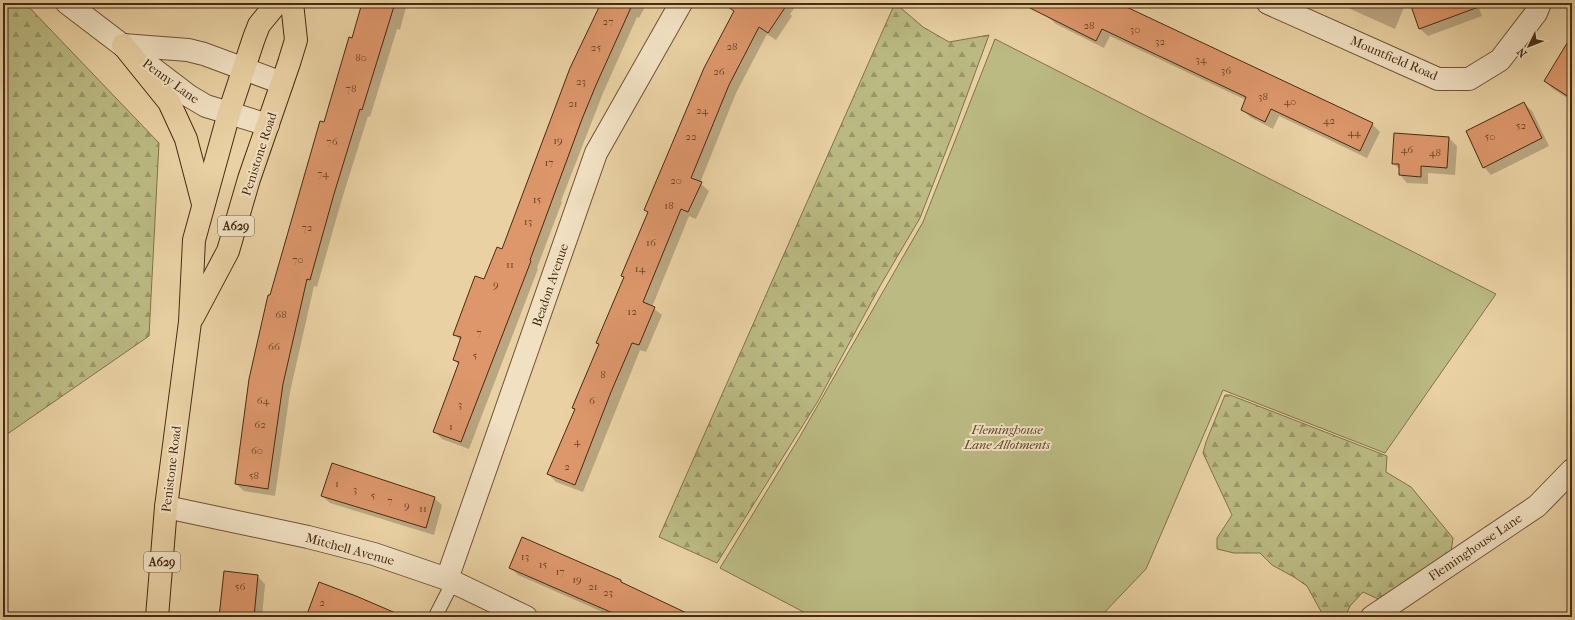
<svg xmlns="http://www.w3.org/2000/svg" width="1575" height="620" font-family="'IM FELL French Canon',serif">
<defs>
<pattern id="forest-firs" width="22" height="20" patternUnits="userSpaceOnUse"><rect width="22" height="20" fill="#bbba82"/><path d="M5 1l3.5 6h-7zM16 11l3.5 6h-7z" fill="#9a9769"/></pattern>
</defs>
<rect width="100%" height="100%" fill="#e9d1a3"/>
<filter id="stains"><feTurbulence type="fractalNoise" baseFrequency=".005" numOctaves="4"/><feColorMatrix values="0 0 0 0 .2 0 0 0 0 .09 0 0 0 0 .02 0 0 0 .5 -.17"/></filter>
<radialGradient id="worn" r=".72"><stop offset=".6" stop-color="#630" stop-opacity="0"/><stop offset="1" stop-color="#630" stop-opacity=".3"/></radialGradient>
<g fill="url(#forest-firs)" stroke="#82724a">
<path d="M3,3H25L159,143L149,336L3,437Z"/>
<path d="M895,3L923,27L949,42L989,35L953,133L920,218L880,286L818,401L717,563L659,537Z"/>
<path d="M1225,395H1230L1387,456L1386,472L1411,487L1453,538L1450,559L1391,598L1378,599L1363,592L1350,606L1345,617H1324L1307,586L1294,577L1272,565L1260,553H1234L1217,549V538L1232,515L1203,453L1206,442Z"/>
</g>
<path fill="#bbba82" stroke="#82724a" d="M995,39L1496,294L1385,453L1223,390L1146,569L1100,617H813L720,568L799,438L923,222Z"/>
<g fill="#0003">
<path d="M363,3H407L400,30L397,29L370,117L368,116L341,202L317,287L314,286L290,392L275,496L244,491L236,484L324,124L353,39Z"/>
<path d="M603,3H647L639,18L637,17L603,93L561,201L562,202L537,268L538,269L469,449L442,439L434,431L459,365L454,360L461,341L455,335L502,250Z"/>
<path d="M738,3H798L790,14L792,16L776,40L767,34L736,93L700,183L709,191L696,219L689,216L652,307L662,315L646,352L640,350L583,492L556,482L548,474L576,410L600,346L597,343L625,278L622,276L649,213L646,210Z"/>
<path d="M1054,3H1115L1372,124L1380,132L1367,158L1279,116L1273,129L1250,117L1242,109L1246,100L1110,36L1104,48L1056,24L1048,17Z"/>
<path d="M1337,3H1406L1395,29Z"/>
<path d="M1411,3H1477L1482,16L1428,36L1420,29Z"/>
<path d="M1572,38V101L1553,89L1545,81Z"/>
<path d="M1524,103L1532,111L1549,146L1491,175L1484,167Z"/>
<path d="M1395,134L1449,138L1457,146L1455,175L1428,173V184L1407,183L1400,175V170L1393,163Z"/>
<path d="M322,496L434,498L442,505L434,535L330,503Z"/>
<path d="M510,567L621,581L625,585L693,617H614L518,575Z"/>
<path d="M257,576L265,584L262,617H220Z"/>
</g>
<g fill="#dd976b" stroke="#482b12">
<path d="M362,3H395L362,110L360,109L334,194L310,280L307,279L283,384L268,489L235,484L249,379L268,295H270L320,121L324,122L349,37L352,38Z"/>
<path d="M601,3H633L596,85L582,119L530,260L531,261L461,442L433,432L459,362L453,360L461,337L453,335L475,276L484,279L497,247L502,249L570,68Z"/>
<path d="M722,3H788L768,33L759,27L729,85L691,178L702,182L688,212L681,209L643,302L655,307L639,345L632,343L611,392L575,485L547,474L575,409L572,408L599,344L596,343L624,277L621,276L648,212L644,210L655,184L704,68L734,11Z"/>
<path d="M1020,3H1118L1373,123L1360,151L1271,109L1265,122L1241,110L1246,97L1102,29L1096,41Z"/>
<path d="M1410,3H1483L1484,5L1419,29Z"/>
<path d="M1572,35V99L1544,81Z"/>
<path d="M1524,102L1542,138L1483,168L1466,131Z"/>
<path d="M1394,133L1449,137L1447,168L1421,166V177L1399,175V164H1392Z"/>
<path d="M332,463L435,497L426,528L321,496Z"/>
<path d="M522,537L621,580V582L695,617H622L509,568Z"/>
<path d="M224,571L258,575L254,617H219Z"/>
<path d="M319,582L356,596L405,617H306Z"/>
</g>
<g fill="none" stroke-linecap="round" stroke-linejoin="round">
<g stroke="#705436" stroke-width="15">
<path id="lane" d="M435,617L453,582"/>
</g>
<g stroke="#705436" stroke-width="24">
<g id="street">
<path d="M67,3L189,96L206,106L268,125"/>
<path d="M1268,3L1438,79H1469L1500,60L1536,13L1540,3"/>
<path d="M123,45L188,50L204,54L282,83"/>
<path d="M166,507L308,537L374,554L447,579L526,617"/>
<path d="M447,579L596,153L681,3"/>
<path d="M1372,617L1537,506L1572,470"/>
</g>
</g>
<g stroke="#482b12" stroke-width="24">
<g id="highway">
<path d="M123,45L169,102L186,139L203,204"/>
<path d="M193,317L228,251L249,179L289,63L296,40L292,3"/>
<path d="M157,617L166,507L190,322L194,240L229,113L254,38L259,25L277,3"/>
</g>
</g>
<use href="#lane" stroke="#f1e1c3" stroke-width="13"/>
<use href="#street" stroke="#f1e1c3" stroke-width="22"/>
<use href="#highway" stroke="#e9d1a3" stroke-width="22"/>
</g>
<g text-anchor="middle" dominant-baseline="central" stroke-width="4" stroke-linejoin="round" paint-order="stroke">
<g font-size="11" fill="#6d4628">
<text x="608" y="21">27</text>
<text x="1089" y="25">28</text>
<text x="1135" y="29">30</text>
<text x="1160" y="41">32</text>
<text x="732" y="46">28</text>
<text x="596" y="47">25</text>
<text x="361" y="57">80</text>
<text x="1201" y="59">34</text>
<text x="1226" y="70">36</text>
<text x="719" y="71">26</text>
<text x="581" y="81">23</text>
<text x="351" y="88">78</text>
<text x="1263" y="96">38</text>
<text x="1290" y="101">40</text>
<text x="573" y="103">21</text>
<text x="702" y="110">24</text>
<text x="1329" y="120">42</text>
<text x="1521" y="125">52</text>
<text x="1354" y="132">44</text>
<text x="691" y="136">22</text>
<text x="1490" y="136">50</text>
<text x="558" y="140">19</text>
<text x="332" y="141">76</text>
<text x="1407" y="149">46</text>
<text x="1435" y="152">48</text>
<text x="549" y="162">17</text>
<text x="323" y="173">74</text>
<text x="676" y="180">20</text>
<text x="537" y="199">15</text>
<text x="669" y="205">18</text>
<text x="528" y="221">13</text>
<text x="307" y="227">72</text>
<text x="651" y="242">16</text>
<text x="298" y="259">70</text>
<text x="510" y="264">11</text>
<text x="640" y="268">14</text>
<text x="496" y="284">9</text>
<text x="632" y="311">12</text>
<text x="281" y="314">68</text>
<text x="479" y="332">7</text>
<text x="274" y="346">66</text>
<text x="475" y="355">5</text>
<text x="603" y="374">8</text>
<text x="263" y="400">64</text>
<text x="592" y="400">6</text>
<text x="460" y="404">3</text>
<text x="260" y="424">62</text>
<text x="451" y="426">1</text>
<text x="577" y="441">4</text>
<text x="257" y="450">60</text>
<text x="567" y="466">2</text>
<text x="254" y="475">58</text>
<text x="337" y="483">1</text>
<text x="355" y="489">3</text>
<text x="373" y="495">5</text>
<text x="390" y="500">7</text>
<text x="407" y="505">9</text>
<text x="423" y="508">11</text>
<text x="525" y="556">13</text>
<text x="543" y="564">15</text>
<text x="560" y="571">17</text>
<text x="577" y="579">19</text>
<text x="240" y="586">56</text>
<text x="593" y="586">21</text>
<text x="608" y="592">23</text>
<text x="322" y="602">2</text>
</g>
<g fill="#f1e1c3" stroke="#7b6247" stroke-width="1">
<rect x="218" y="216" width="36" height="20" rx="3"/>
<rect x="144" y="552" width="36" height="20" rx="3"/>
</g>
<g font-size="12" font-weight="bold" fill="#482b12">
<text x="236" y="226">A629</text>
<text x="162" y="562">A629</text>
</g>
<g font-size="13" fill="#482b12" stroke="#f1e1c3">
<text transform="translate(1394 58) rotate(23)">Mountfield Road</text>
<text transform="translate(171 81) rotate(36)">Penny Lane</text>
<text transform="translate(259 154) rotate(-72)">Penistone Road</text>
<text transform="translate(550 285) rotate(-71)">Beadon Avenue</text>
<text transform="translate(171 469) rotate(-83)">Penistone Road</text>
<text transform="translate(1475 547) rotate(-34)">Fleminghouse Lane</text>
<text transform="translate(350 549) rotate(15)">Mitchell Avenue</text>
</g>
<g font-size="13" font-style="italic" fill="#5f4828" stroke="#f1e1c3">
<text x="1007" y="429">Fleminghouse<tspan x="1007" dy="15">Lane Allotments</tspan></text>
</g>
</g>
<rect width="1575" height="620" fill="none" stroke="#e9d1a3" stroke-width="16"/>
<rect x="4" y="4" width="1567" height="612" fill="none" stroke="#482b12" stroke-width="2"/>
<rect x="8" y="8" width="1559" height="604" fill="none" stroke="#482b12"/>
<g transform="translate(1529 46) rotate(227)" stroke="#f1e1c3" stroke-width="3" paint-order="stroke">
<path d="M0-3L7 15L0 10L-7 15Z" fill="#482b12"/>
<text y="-6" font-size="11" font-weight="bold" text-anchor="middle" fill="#482b12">N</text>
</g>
<rect width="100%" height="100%" filter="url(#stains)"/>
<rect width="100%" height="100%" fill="url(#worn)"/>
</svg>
